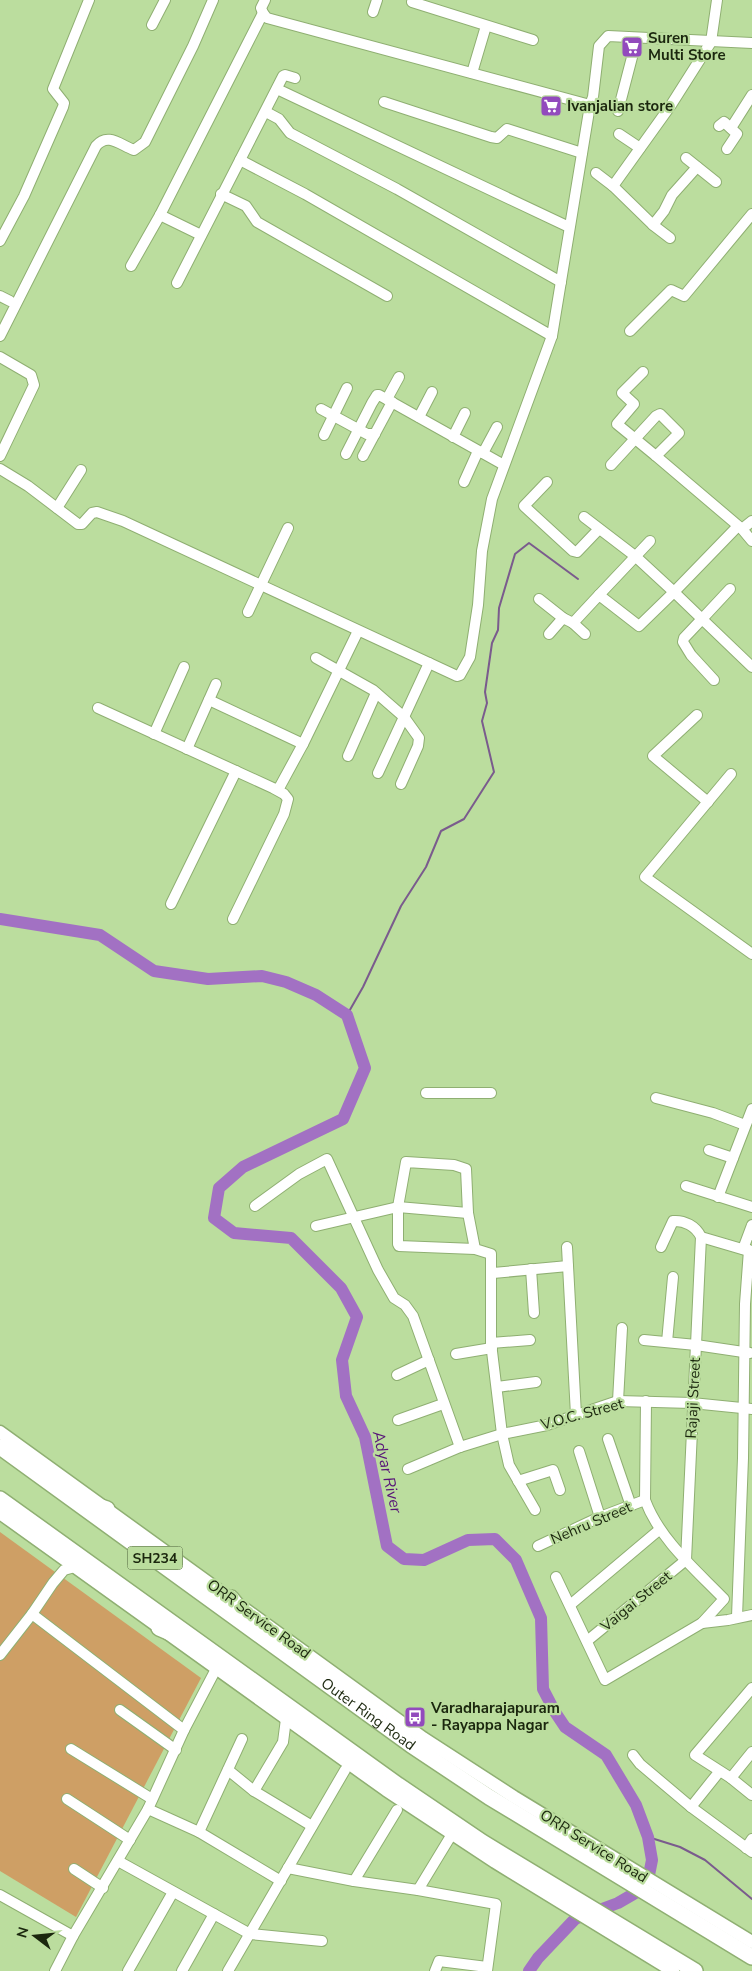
<svg xmlns="http://www.w3.org/2000/svg" width="752" height="1971" font-family="'Nunito Sans',sans-serif">
<rect width="100%" height="100%" fill="#bbdd9e"/>
<path fill="#ce9f65" d="M0,1532L201,1678L76,1917L0,1871Z"/>
<g fill="none" stroke-linecap="round" stroke-linejoin="round">
<g stroke="#7a5b8d" stroke-width="2">
<path d="M347,1015L363,987L401,906L426,867L441,831L464,819L494,772L482,721L487,703L485,692L492,643L498,630L499,608L515,554L529,543L578,579"/>
<path d="M648,1837L680,1847L705,1860L752,1899"/>
</g>
<path stroke="#a271c3" stroke-width="12" d="M0,919L100,935L154,971L208,979L262,976L286,982L316,995L347,1015L365,1068L343,1119L243,1167L219,1188L214,1218L234,1233L291,1238L341,1288L357,1317L342,1360L346,1396L365,1437L387,1546L404,1559L424,1560L468,1540L495,1539L516,1560L541,1618L543,1689L555,1712L565,1727L606,1755L636,1805L648,1837L652,1860L649,1875L644,1885L637,1892L618,1903L575,1919L538,1958L529,1971"/>
<g stroke="#8faf72" stroke-width="12">
<g id="minor">
<path d="M265,0L261,8L263,13L267,18L590,105L593,97L599,46L608,36L752,43"/>
<path d="M412,2L533,40"/>
<path d="M373,12L377,0"/>
<path d="M152,25L165,0"/>
<path d="M472,73L486,26"/>
<path d="M277,89L569,227"/>
<path d="M384,102L491,137L497,138L507,129L582,153"/>
<path d="M618,111L637,38"/>
<path d="M266,112L279,119L290,133L397,189L561,282"/>
<path d="M719,126L724,122L737,134L727,149"/>
<path d="M731,128L752,95"/>
<path d="M619,134L640,148"/>
<path d="M686,158L716,182"/>
<path d="M240,160L305,194L552,336L590,105"/>
<path d="M596,173L613,186L671,105L711,42L717,0"/>
<path d="M613,186L653,225L664,211L672,195L697,167"/>
<path d="M221,194L246,206L257,222L387,296"/>
<path d="M160,215L201,235"/>
<path d="M653,225L670,238"/>
<path d="M0,241L24,196L63,107L64,103L53,89L89,0"/>
<path d="M131,266L160,215L263,13"/>
<path d="M177,283L283,76L285,75L295,78"/>
<path d="M0,296L10,301"/>
<path d="M630,331L671,290L684,296L752,214"/>
<path d="M0,336L96,146C108,132 120,145 134,150L145,142L193,46L213,0"/>
<path d="M0,357L31,375L34,385L0,456"/>
<path d="M643,372L622,393L634,404L617,424L656,456"/>
<path d="M387,399L399,377"/>
<path d="M321,409L367,434H375"/>
<path d="M419,417L432,392"/>
<path d="M324,435L347,388"/>
<path d="M453,437L465,413"/>
<path d="M483,453L497,427"/>
<path d="M346,454L372,403L377,395H379L504,465"/>
<path d="M363,456L392,402"/>
<path d="M611,465L656,416L660,414L679,433L656,456L742,529L752,541"/>
<path d="M0,469L28,486L78,524H82L92,513L97,512L123,521L457,676L460,675L470,657L478,605L482,551L492,499L552,336"/>
<path d="M464,482L478,451"/>
<path d="M547,482L524,506L573,551L577,552L599,529"/>
<path d="M57,508L81,470"/>
<path d="M584,517L635,556L674,592L738,526"/>
<path d="M742,529L752,521"/>
<path d="M599,595L650,541"/>
<path d="M539,599L563,618L573,623L599,595L639,626L674,592L702,619L730,589"/>
<path d="M248,612L288,528"/>
<path d="M573,623L585,634"/>
<path d="M549,634L563,618"/>
<path d="M316,658L373,690L404,717L419,738L418,746L401,784"/>
<path d="M714,680L691,655L683,642L684,638L702,619L752,667"/>
<path d="M209,700L303,744"/>
<path d="M98,708L273,788L284,794L288,799L284,814L233,919"/>
<path d="M697,715L653,756L708,802"/>
<path d="M154,734L184,667"/>
<path d="M187,749L216,684"/>
<path d="M348,756L376,693"/>
<path d="M378,773L429,663"/>
<path d="M731,774L645,877L752,954"/>
<path d="M278,790L303,744L358,631"/>
<path d="M171,904L236,771"/>
<path d="M426,1093H491"/>
<path d="M656,1098L713,1113L745,1125"/>
<path d="M709,1150L733,1158"/>
<path d="M686,1186L752,1207"/>
<path d="M718,1197L752,1109"/>
<path d="M255,1206L299,1174L327,1159L378,1270L394,1298L405,1305L413,1316L460,1447"/>
<path d="M316,1226L398,1207L468,1213"/>
<path d="M701,1237L752,1252"/>
<path d="M567,1247L576,1415"/>
<path d="M475,1249L468,1213L466,1169L454,1165L406,1162L398,1207V1244L399,1246L475,1249L491,1254V1343L502,1434L509,1465L535,1510"/>
<path d="M743,1249L752,1225"/>
<path d="M531,1269L534,1313"/>
<path d="M493,1273L568,1266"/>
<path d="M644,1340L696,1345L750,1353"/>
<path d="M667,1342L673,1277"/>
<path d="M491,1343L530,1340"/>
<path d="M456,1354L492,1348"/>
<path d="M397,1375L429,1360"/>
<path d="M497,1387L536,1382"/>
<path d="M618,1401L622,1328"/>
<path d="M398,1420L443,1404"/>
<path d="M608,1439L631,1506"/>
<path d="M579,1451L600,1517"/>
<path d="M408,1469L460,1447L502,1434L547,1425L618,1401L692,1403L752,1409"/>
<path d="M518,1481L553,1470L560,1490"/>
<path d="M538,1546L600,1517L645,1500"/>
<path d="M556,1577L605,1680L702,1623L724,1599C695,1569 660,1540 645,1500L646,1401"/>
<path d="M570,1605L659,1530"/>
<path d="M32,1614L184,1730"/>
<path d="M737,1617L743,1458L745,1304L749,1250"/>
<path d="M702,1623L728,1620L752,1615"/>
<path d="M587,1641L686,1560L701,1237C696,1226 684,1220 673,1221L661,1247"/>
<path d="M0,1655L32,1614L53,1583L64,1570L75,1567"/>
<path d="M752,1688L695,1755L731,1778L752,1795"/>
<path d="M120,1710L176,1750"/>
<path d="M71,1749L152,1799"/>
<path d="M633,1755L640,1764L691,1807L752,1852"/>
<path d="M228,1770L254,1791L312,1826"/>
<path d="M731,1778L752,1752"/>
<path d="M254,1791L283,1742L286,1719"/>
<path d="M67,1799L130,1840"/>
<path d="M691,1807L719,1772"/>
<path d="M148,1809L199,1832L281,1881"/>
<path d="M199,1832L242,1739"/>
<path d="M746,1848L752,1839"/>
<path d="M118,1861L250,1934L322,1941"/>
<path d="M288,1868L354,1881L418,1890L452,1834"/>
<path d="M74,1869L103,1888"/>
<path d="M354,1881L397,1810"/>
<path d="M418,1890L496,1904L487,1971"/>
<path d="M0,1895L73,1936L148,1809L184,1730L216,1669"/>
<path d="M55,1971L73,1936"/>
<path d="M128,1971L173,1892"/>
<path d="M182,1971L214,1914"/>
<path d="M228,1971L345,1770"/>
<path d="M435,1971L439,1961L487,1967"/>
</g>
</g>
<g stroke="#8faf72" stroke-width="15">
<g id="major">
<path d="M0,1432L423,1738L514,1797L752,1942"/>
<path d="M0,1513L386,1790L495,1862L673,1971"/>
</g>
</g>
<g stroke="#8faf72" stroke-width="18">
<g id="highway">
<path id="s1" d="M0,1447L411,1745L489,1797L752,1957"/>
<path d="M0,1499L398,1785L482,1842L695,1971"/>
<path d="M82,1501L107,1509"/>
<path d="M231,1598L247,1618"/>
<path d="M159,1628L187,1640"/>
</g>
</g>
<use href="#minor" stroke="#fff" stroke-width="10"/>
<use href="#major" stroke="#fff" stroke-width="12"/>
<use href="#highway" stroke="#fff" stroke-width="15"/>
</g>
<defs>
<g id="supermarket-square" transform="scale(1.125)"><rect x="-9" y="-9" width="18" height="18" rx="4" fill="#924abd" stroke="#bbdd9e"/><path d="M-6-5.5h2.5l.6 2H6L4.5 2H-2.5L-4.4-4H-6ZM-1.5 3.2a1.3 1.3 0 1 0 .1 0ZM3 3.2a1.3 1.3 0 1 0 .1 0Z" fill="#fff"/></g>
<g id="bus-square" transform="scale(1.125)"><rect x="-9" y="-9" width="18" height="18" rx="4" fill="#924abd" stroke="#bbdd9e"/><path d="M-5-6H5V4H4V6H2V4H-2V6H-4V4H-5ZM-3.5-4V0h7V-4ZM-3.5 1.2v1.5H-2V1.2ZM2 1.2v1.5H3.5V1.2Z" fill="#fff"/></g>
</defs>
<g fill-rule="evenodd">
<use href="#supermarket-square" x="632" y="47"/>
<use href="#supermarket-square" x="551" y="106"/>
<use href="#bus-square" x="415" y="1717"/>
</g>
<g text-anchor="middle" dominant-baseline="central" stroke-width="4.5" stroke-linejoin="round" paint-order="stroke">
<rect fill="#bbdd9e" stroke="#4b5e39" stroke-width="1" x="127.5" y="1546.5" width="55" height="23" rx="4"/>
<g font-size="14" font-weight="bold" fill="#1b270e">
<text x="155" y="1558">SH234</text>
</g>
<g font-size="15" font-weight="bold" fill="#1b270e" stroke="#bbdd9e" text-anchor="start">
<text x="648" y="38">Suren<tspan x="648" dy="17">Multi Store</tspan></text>
<text x="567" y="106">Ivanjalian store</text>
<text x="431" y="1708">Varadharajapuram<tspan x="431" dy="17">- Rayappa Nagar</tspan></text>
</g>
<g font-size="15" fill="#1b270e" stroke="#bbdd9e">
<text transform="translate(693 1398) rotate(-87)">Rajaji Street</text>
<text transform="translate(582 1414) rotate(-15)">V.O.C. Street</text>
<text transform="translate(591 1523) rotate(-23)">Nehru Street</text>
<text transform="translate(636 1601) rotate(-39)">Vaigai Street</text>
<text transform="translate(259 1619) rotate(36)">ORR Service Road</text>
<text stroke="none"><textPath href="#s1" startOffset="455">Outer Ring Road</textPath></text>
<text transform="translate(594 1846) rotate(32)">ORR Service Road</text>
</g>
<g font-size="16" font-style="italic" fill="#571478" stroke="#bbdd9e">
<text transform="translate(387 1472) rotate(77)">Adyar River</text>
</g>
</g>
<g transform="translate(35 1936) rotate(286)" stroke="#bbdd9e" stroke-width="4" paint-order="stroke">
<path d="M0-4L9 19L0 12L-9 19Z" fill="#1b270e"/>
<text y="-8" font-size="14" font-weight="bold" text-anchor="middle" fill="#1b270e">N</text>
</g>
</svg>
